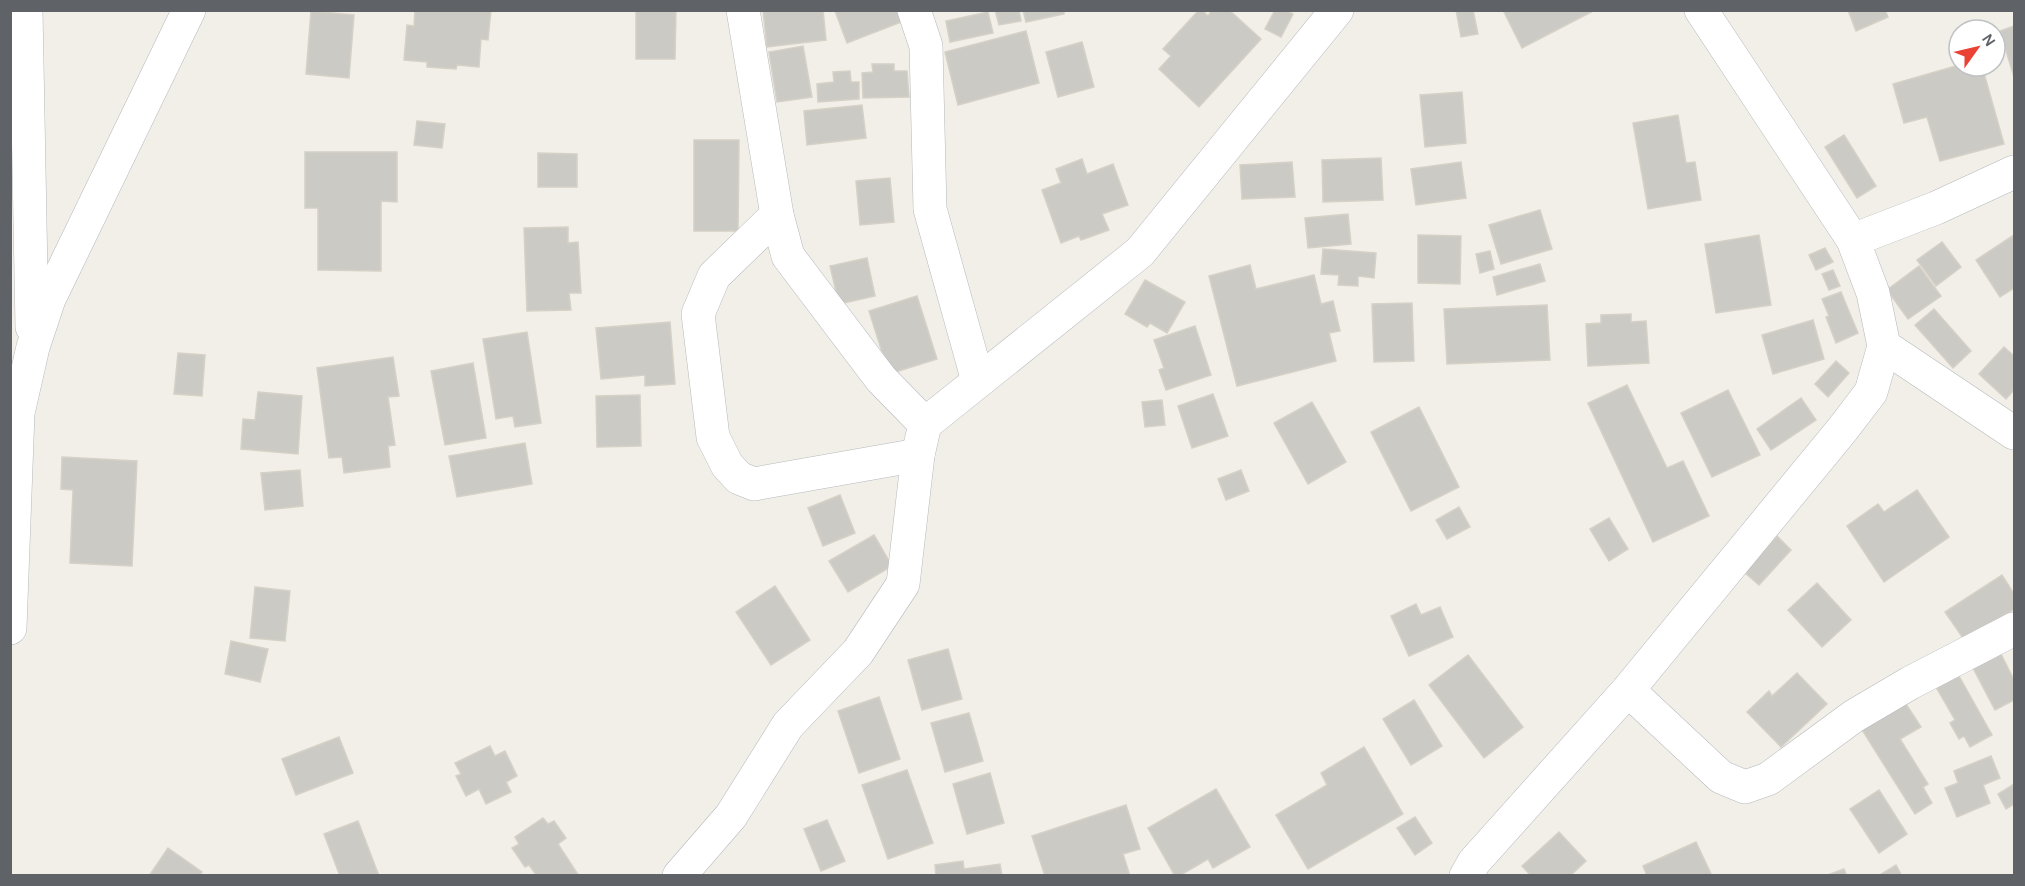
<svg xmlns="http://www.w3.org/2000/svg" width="2025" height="886" font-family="Karla,sans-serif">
<rect width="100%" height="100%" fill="#f1efe8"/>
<g fill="#cccac5" stroke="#d6d1c6" stroke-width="1.5">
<path d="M415,10H491L488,40L481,39L479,67L457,65L456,69L427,67V62L404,60L407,25L414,26Z"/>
<path d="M636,10H676L675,59H636Z"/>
<path d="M763,10H823L826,40L767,47Z"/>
<path d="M897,10L901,22L847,43L835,11Z"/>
<path d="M995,10H1019L1021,21L999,25Z"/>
<path d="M1023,10H1064V14L1026,22Z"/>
<path d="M1199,10H1202L1208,16L1212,10H1229L1261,39L1199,107L1159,69L1171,56L1163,49Z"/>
<path d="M1275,10H1286L1293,14L1281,37L1265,29Z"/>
<path d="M1456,10H1473L1478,34L1461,37Z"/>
<path d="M1503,10H1595L1522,48Z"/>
<path d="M1848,10H1885L1888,17L1856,31Z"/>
<path d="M311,11L354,15L349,78L306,74Z"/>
<path d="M988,12L993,33L950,42L946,21Z"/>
<path d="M2014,26V77L2000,31Z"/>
<path d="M1026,31L1039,83L958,105L945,52Z"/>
<path d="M1082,42L1094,87L1058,97L1046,52Z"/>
<path d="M803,46L812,97L777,102L769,52Z"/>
<path d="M872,64H894V71H907L909,97L863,98L862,73L873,72Z"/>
<path d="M1959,65L1982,66L2004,144L1940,161L1927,117L1904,123L1893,84Z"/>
<path d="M850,71L851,82H859V99L818,102L817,84L834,82L833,72Z"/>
<path d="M1462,92L1466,143L1425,147L1420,95Z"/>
<path d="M862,105L866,138L807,145L804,111Z"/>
<path d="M1678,115L1686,163L1695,162L1701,200L1648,209L1633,123Z"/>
<path d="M417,121L445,124L442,148L414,145Z"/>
<path d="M1844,135L1876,186L1857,198L1825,147Z"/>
<path d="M694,140H739L738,231H694Z"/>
<path d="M305,152H397V202L381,201V271L318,270V208H305Z"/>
<path d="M538,153L577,154V187H538Z"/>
<path d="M1381,158L1383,200L1323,202L1322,160Z"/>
<path d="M1082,159L1087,174L1113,164L1128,205L1102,214L1109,230L1081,240L1079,236L1061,243L1042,190L1061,183L1056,169Z"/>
<path d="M1292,162L1295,197L1242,199L1240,165Z"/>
<path d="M1461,162L1466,198L1416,205L1411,169Z"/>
<path d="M890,178L894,222L860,225L856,181Z"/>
<path d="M1540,210L1552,249L1501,264L1489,225Z"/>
<path d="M1348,214L1351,244L1308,248L1305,218Z"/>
<path d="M568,227V243L578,242L581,293H569L571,310L527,311L524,228Z"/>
<path d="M1418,235L1461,236L1460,284L1418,283Z"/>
<path d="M1759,235L1771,305L1716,313L1705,244Z"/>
<path d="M2014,235V288L2000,297L1976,260Z"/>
<path d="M1942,242L1961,267L1936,286L1917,260Z"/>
<path d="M1825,248L1833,262L1816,270L1809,255Z"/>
<path d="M1323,249L1376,253L1374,278L1358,276V286L1338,285L1339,275L1321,274Z"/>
<path d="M1490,251L1494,269L1480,273L1476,254Z"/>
<path d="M867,258L875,296L839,304L830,266Z"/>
<path d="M1540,264L1545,281L1497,295L1493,277Z"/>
<path d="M1250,265L1256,289L1314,275L1321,304L1333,301L1340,331L1329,333L1336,361L1237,386L1209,276Z"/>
<path d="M1919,266L1941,296L1908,319L1887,290Z"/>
<path d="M1833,270L1840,286L1829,290L1822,274Z"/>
<path d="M1145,280L1185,302L1167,333L1150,323L1147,327L1125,314Z"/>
<path d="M1841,292L1858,333L1836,343L1826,317L1829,316L1822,299Z"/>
<path d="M917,296L937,359L889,374L869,311Z"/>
<path d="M1412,303L1414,361L1374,362L1372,304Z"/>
<path d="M1547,305L1550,360L1447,364L1444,309Z"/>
<path d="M1934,309L1971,351L1953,368L1915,325Z"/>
<path d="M1631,314V322L1646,321L1649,363L1588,366L1586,324L1601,323V315Z"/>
<path d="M1813,320L1824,359L1773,374L1762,335Z"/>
<path d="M670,322L675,384L645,386V375L601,379L596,328Z"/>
<path d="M1195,326L1211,375L1166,390L1159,370L1164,368L1154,340Z"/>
<path d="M527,332L541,423L515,427L513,416L496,419L483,339Z"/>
<path d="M2004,347L2014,356V390L2006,399L1979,374Z"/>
<path d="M178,353L205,355L202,396L174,394Z"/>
<path d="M393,357L399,396L388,397L395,445L388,446L390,467L344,473L342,457L329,458L317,368Z"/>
<path d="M1836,361L1849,373L1828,397L1815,384Z"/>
<path d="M473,363L486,438L445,445L431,371Z"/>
<path d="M1627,385L1667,468L1683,461L1709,516L1653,542L1588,403Z"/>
<path d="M1728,390L1760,455L1712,477L1681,413Z"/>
<path d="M258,392L302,396L298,454L241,449L243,419L255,420Z"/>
<path d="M1213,394L1228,436L1192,448L1178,406Z"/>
<path d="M640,395L641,446L597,447L596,396Z"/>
<path d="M1801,398L1816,420L1771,450L1757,429Z"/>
<path d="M1162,400L1165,425L1145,427L1142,402Z"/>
<path d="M1312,402L1346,462L1308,484L1274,423Z"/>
<path d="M1419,407L1459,487L1411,511L1371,432Z"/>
<path d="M525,443L532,484L457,497L449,456Z"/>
<path d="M62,457L137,461L132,566L70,563L73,490L61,489Z"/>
<path d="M300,470L303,506L265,510L261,473Z"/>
<path d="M1241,470L1249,491L1226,500L1218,479Z"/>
<path d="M1917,490L1949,537L1884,582L1847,526L1878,504L1884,512Z"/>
<path d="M840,495L855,533L823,546L808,508Z"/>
<path d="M1459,507L1470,527L1447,539L1436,520Z"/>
<path d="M1609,518L1628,549L1609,561L1590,529Z"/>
<path d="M874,535L892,566L848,592L829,561Z"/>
<path d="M1777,536L1791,550L1759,585L1744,572Z"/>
<path d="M2002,575L2014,594V609L1965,641L1945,612Z"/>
<path d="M1817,583L1851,620L1822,647L1788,610Z"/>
<path d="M775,586L810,640L771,665L736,612Z"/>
<path d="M255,587L290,591L285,641L250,638Z"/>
<path d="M1416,604L1421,615L1440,607L1453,637L1409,656L1391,616Z"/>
<path d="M231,641L268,649L260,682L225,674Z"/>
<path d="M948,649L962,699L922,710L908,660Z"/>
<path d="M2000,652L2014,680V700L1995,710L1972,666Z"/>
<path d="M1468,655L1523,727L1484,758L1429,685Z"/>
<path d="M1954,667L1992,735L1970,747L1964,736L1959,739L1950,723L1955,720L1932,680Z"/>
<path d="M1797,673L1827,704L1781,747L1747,712L1769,691L1772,696Z"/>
<path d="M879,697L900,759L859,773L838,711Z"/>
<path d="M1902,698L1921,727L1900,739L1928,784L1923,787L1932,803L1915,814L1859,725Z"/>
<path d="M1414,700L1442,746L1411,765L1383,719Z"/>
<path d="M969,713L983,761L945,772L931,723Z"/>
<path d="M339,737L353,773L296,795L282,759Z"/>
<path d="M490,746L495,756L505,751L517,776L506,782L511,792L486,804L479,789L466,796L456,776L461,774L455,763Z"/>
<path d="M1364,747L1403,814L1308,869L1276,815L1327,785L1321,773Z"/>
<path d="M1991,756L2000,778L1983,785L1990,803L1957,817L1945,788L1958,783L1954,771Z"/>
<path d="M907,770L933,843L888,859L862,785Z"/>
<path d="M990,773L1004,823L967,834L953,784Z"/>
<path d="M2014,784V804L2006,809L1998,794Z"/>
<path d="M1216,789L1250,847L1213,868L1208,859L1179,876H1175L1148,828Z"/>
<path d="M1879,790L1907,834L1879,853L1850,809Z"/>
<path d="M1126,805L1140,849L1123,854L1130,876H1045L1032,836Z"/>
<path d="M1415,817L1432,843L1415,855L1397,828Z"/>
<path d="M543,818L548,824L554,821L566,838L558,844L579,876H537L529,865L525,867L512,848L519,844L515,837Z"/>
<path d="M827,820L845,861L821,871L804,829Z"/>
<path d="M358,821L379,876H340L324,834Z"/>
<path d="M1559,832L1586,861L1570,876H1531L1522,866Z"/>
<path d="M1696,842L1712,876H1647L1643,866Z"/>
<path d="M168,848L202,872L199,876H149Z"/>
<path d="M963,861L964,869L1000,864L1002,876H936L935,865Z"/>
<path d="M1896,865L1902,876H1878Z"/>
<path d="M1844,869L1847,876H1825Z"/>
</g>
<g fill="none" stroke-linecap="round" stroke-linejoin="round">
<g stroke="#b5b8bc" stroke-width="34">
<g id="minor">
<path d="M26,10L32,327"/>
<path d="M743,10L777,215L788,256L881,379L925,424"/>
<path d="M914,10L926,46L930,209L978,381"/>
<path d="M777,215L714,276L698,314L713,437L727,465L739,478L754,484L918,455"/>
<path d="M1853,240L1936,208L2014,172"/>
<path d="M1884,346L2014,433"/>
<path d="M10,628L18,413L33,347L49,299L189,10"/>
<path d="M1628,690L1721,777L1745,787L1768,779L1854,716L1910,683L2014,629"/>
<path d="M679,876L731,816L788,725L858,652L903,584L918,455L925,424L1140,252L1337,10"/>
<path d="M1466,876L1474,862L1628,690L1842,430L1871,392L1884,346L1873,293L1853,240L1701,10"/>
</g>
</g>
<use href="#minor" stroke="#fff" stroke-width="33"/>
</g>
<rect width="2025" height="886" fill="none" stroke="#5f6368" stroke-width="24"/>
<g transform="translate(1977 48) rotate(56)"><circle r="28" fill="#ffffff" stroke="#bfc1c3" stroke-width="1.5"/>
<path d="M0-4.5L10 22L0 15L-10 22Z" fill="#ea4335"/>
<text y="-9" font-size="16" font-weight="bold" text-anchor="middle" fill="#5f6368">N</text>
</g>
</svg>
